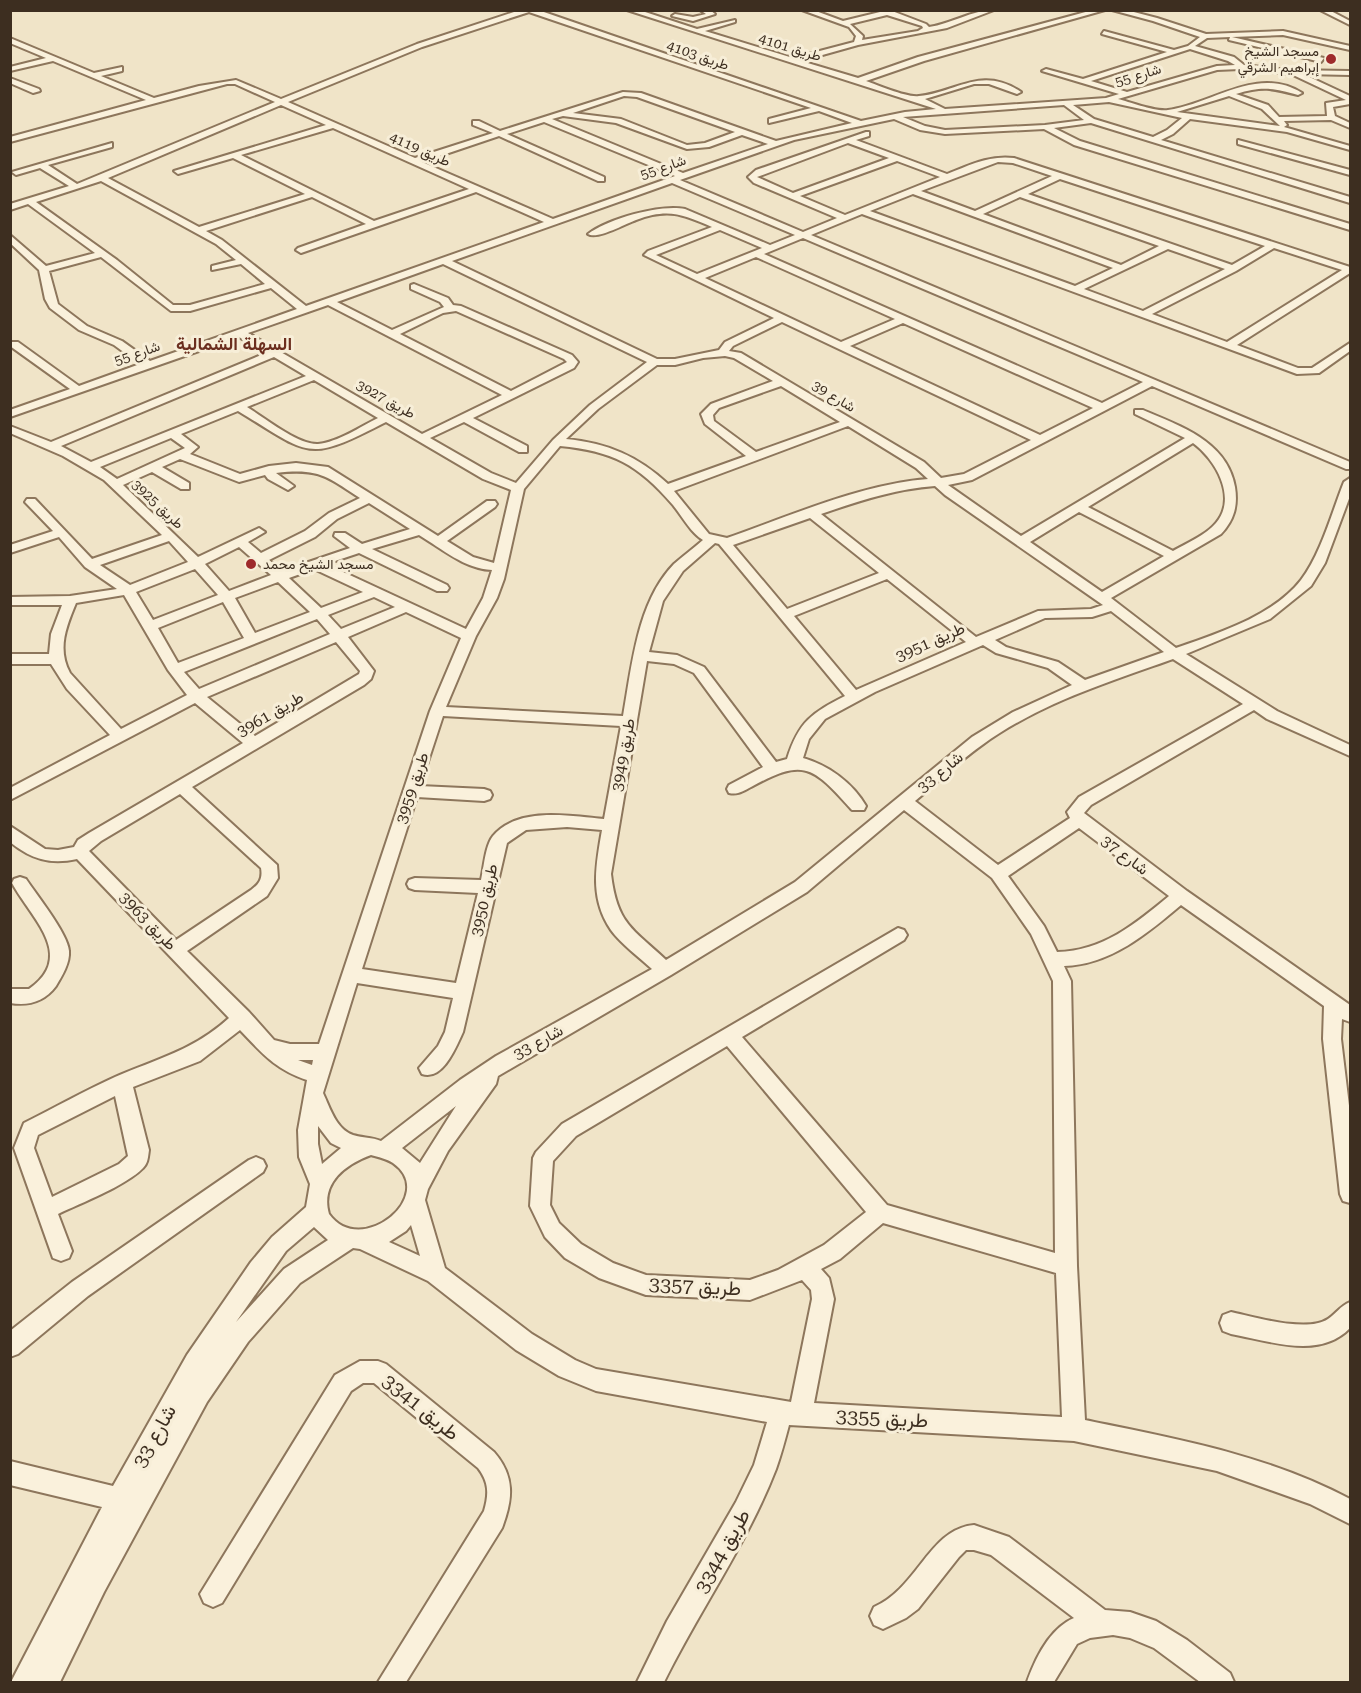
<svg xmlns="http://www.w3.org/2000/svg" width="1361" height="1693" font-family="'Roboto Serif',Vazirmatn,serif">
<rect width="100%" height="100%" fill="#f0e4c8"/>
<g fill="none" stroke-linecap="round" stroke-linejoin="round">
<g stroke="#8d765c" stroke-width="4">
<g id="street">
<path d="M520,10H538L861,121L905,112L936,109L627,10H639L697,29L735,20V22L705,31L793,58L854,42L856,36L849,27L802,10H813L843,21L880,12L877,10L892,11L926,24L929,27C951,24 972,10 994,10L947,28L858,45L801,61L858,78L918,57L1093,10H1105L924,61L866,81C878,85 907,98 919,96C957,92 982,65 1021,92L1017,94L989,84H974L925,99L945,109L1106,98L1119,94L1042,71L1046,69L1083,79L1167,52L1102,34L1104,31L1174,50L1188,46L1200,37L1153,21L1112,10H1126L1157,18L1206,34L1283,31L1350,46V50L1283,35L1232,37L1324,58L1321,62L1229,40L1230,37L1207,38L1195,46L1234,57L1244,65L1288,70L1350,71V75L1303,74L1350,96V104L1333,107L1335,116L1350,123V128L1331,120L1284,121L1287,125L1284,127L1350,146V150L1287,132L1190,119L1173,134L1161,140L1350,197V203L1091,123L1054,128L1080,141L1350,224V230L1074,145L1044,129L945,134L920,130L894,119L794,140L680,180L803,232L837,218L754,183L748,177L756,170L866,132H869V136L856,140L947,174C970,165 989,155 1014,158L1350,267V273L1237,345L1298,368H1312L1350,343V351L1319,373L1297,374L862,214L811,235L1350,462V469H1346L1152,386L972,480L948,485L1021,536L1185,438L1135,414V410H1143C1180,426 1227,441 1235,487C1238,506 1234,520 1221,534L1111,598L1176,648C1218,633 1273,616 1301,580C1321,554 1332,512 1344,482L1350,478V496L1325,563L1311,586L1270,619L1186,654L1277,711L1350,745V756L1267,719L1254,710L1091,805L1084,813L1187,891L1350,1005V1022L1342,1019L1341,1039L1350,1114V1203L1343,1201L1340,1194L1323,1039L1324,1006L1181,905C1148,933 1110,965 1064,966L1071,981L1077,1266L1085,1420C1177,1439 1267,1455 1350,1499V1524L1310,1504L1217,1471L1074,1441L789,1425C785,1440 781,1455 776,1469C747,1544 699,1611 664,1682H637L667,1621L736,1502L754,1465L767,1422L596,1391L559,1376L516,1350L428,1281L360,1249L353,1248L300,1283L248,1342L207,1402L104,1592L60,1682H11L102,1507L10,1485V1461L113,1486L187,1355L251,1262L272,1237L306,1207L310,1184L299,1157L298,1130L307,1080C275,1069 263,1054 240,1030L200,1061L133,1087L149,1150C148,1157 148,1163 143,1168C127,1185 81,1203 58,1214L72,1251L69,1258L61,1261L53,1258L14,1148L24,1123C54,1108 84,1091 115,1077C157,1059 194,1050 229,1018L77,859C50,865 31,859 10,842V826L45,849L58,850L74,847L78,840L89,833L243,743L195,703L10,800V788L110,735L67,689L51,664H10V654H49L51,634L62,605H10V597L70,596L117,589L85,567L59,537L10,553V545L53,531L25,502L27,499H35L92,559L162,535L104,480L63,456L10,433V426L51,442L266,353L239,337L10,417V410L70,389L10,346V342H18L79,386L140,364L114,345L79,330L50,308L45,299L39,270L10,243V235L46,266L95,253L28,204L10,210V204L69,186L40,168L16,175L12,172L112,143V147L48,165L77,184L275,102L235,84H227L10,142V137L146,100L53,61L10,71V67L46,58L10,43V38L94,73L122,67V71L101,76L154,98L199,86L236,80L281,99L417,44ZM529,12L811,108L769,119V123L819,111L852,123L776,141L641,93L623,92L500,131L479,121H473V125L493,133L415,158L288,102L422,47ZM887,15L922,26L923,28L918,31L862,40L863,36L850,24ZM1190,49L1228,61L1235,65L1217,66L1127,92L1091,81ZM1240,69L1291,74L1346,100L1326,103L1327,116L1279,117L1268,105L1236,94C1263,86 1271,88 1298,95L1302,93C1258,65 1212,104 1168,110C1156,112 1130,102 1118,99L1217,70ZM624,96L637,97L735,132L705,143L687,145L621,119L573,113ZM1229,96L1262,109L1280,126L1177,112ZM1109,102L1182,118L1167,130L1153,137L1094,119L1073,105ZM281,105L326,125L174,171L178,174L233,158L305,194L199,227L108,178ZM1064,105L1084,120L1045,125L945,130L925,126L903,117ZM563,116L616,123L687,149L709,147L742,135L768,144L683,173L552,119ZM544,122L675,176L553,219L422,162L499,136L598,181H604V177L507,134ZM333,128L469,189L374,221L241,155ZM848,143L889,158L793,193L757,177ZM897,161L940,177L845,215L800,196ZM998,162L1013,163L1052,176L975,211L921,191ZM1060,179L1265,246L1232,265L1028,194ZM101,181L216,244L236,260L212,266V270L241,264L265,284L190,305H173L117,260L36,202ZM672,183L795,235L770,245L685,209C660,204 608,219 588,234C597,240 625,224 636,220C668,208 682,214 712,227L648,251L644,255L774,318L725,342L719,350L675,359H657L452,261ZM476,192L544,222L306,306L222,240L206,231L312,197L366,224L298,248L296,250L301,253ZM913,194L1113,268L1075,286L870,211ZM1020,197L1159,246L1121,265L983,214ZM720,230L762,248L697,274L656,255ZM803,238L1143,382L1102,403L764,254ZM1274,248L1342,270L1227,342L1152,314L1236,271ZM1168,249L1225,269L1143,311L1084,289ZM101,257L171,311H190L271,288L297,309L150,361L122,341L87,326L58,304L49,271ZM756,257L895,319L841,342L705,278ZM443,264L647,362L590,405L553,440L516,483L491,473L430,438L464,422L519,452H527V446L473,418L574,368L578,362L572,355L461,306L453,305L448,298L414,284L411,285V289L440,302L444,307L392,330L337,302ZM328,305L502,395L422,434L248,333ZM456,311L564,359L567,362L511,391L400,334L443,313ZM782,322L1031,440L964,474L941,478L924,462L741,353L729,351L733,346ZM903,323L1093,408L1040,435L850,346ZM725,356L734,358L773,381L711,404L701,414L705,424L746,456L668,484C638,456 607,443 566,439L598,409L657,365H675L703,358ZM274,357L306,376L91,462L61,446ZM314,380L378,418C360,427 338,442 318,444C298,445 265,418 247,407ZM781,386L840,422L756,452L714,421L713,415L719,408ZM238,411C312,456 306,463 386,422L483,479L511,490L494,563L473,557L447,541L495,507L497,504L495,501H487L438,536L328,467L296,463L269,466L240,474L190,454L198,447L181,434ZM848,426L916,468L928,479C862,484 790,516 727,538L709,534L674,491ZM171,438L185,448L117,479L100,467ZM1193,443C1215,459 1238,497 1216,523C1206,535 1187,543 1173,551L1088,507ZM560,446C612,451 638,464 673,505C682,516 691,533 703,540C694,548 683,556 674,564C637,602 632,666 623,716L446,707L476,636L497,598L504,579L524,489ZM180,459L239,482L265,475L268,479L288,490L294,486L276,473C319,468 326,476 360,498L329,513L305,531L261,553L248,542L265,532L259,528L198,557L123,485L152,472L181,489H189V483L162,467ZM935,486L945,495L1103,605L1091,609L1038,611L976,637L821,514C859,501 895,489 935,486ZM369,503L410,529L362,544L345,533H335L334,536L350,548L282,571L269,560L315,537L337,519ZM1079,512L1164,556L1102,592L1030,542ZM810,518L879,573L787,609L733,545ZM419,535C442,549 465,569 492,570L483,598L466,629L326,564L359,553L437,591H447L449,588L447,585L372,549ZM169,541L188,562L130,585L100,565ZM715,543L719,544L845,696C812,713 799,721 787,759L776,762L704,667L677,655L649,652L663,601L683,571ZM239,547L271,575L229,591L205,564ZM195,569L218,595L153,620L136,592ZM314,569L363,592L321,608L289,578ZM887,579L966,642L856,690L794,616ZM278,582L310,612L255,633L235,598ZM124,595L168,670L187,695L121,729L70,673C57,649 66,627 76,603ZM374,597L395,607L341,629L328,615ZM223,602L244,638L178,663L158,628ZM1111,611L1164,652L1085,680L1058,662L1006,647L995,640L1045,618L1092,617ZM406,612L461,638L430,711L319,1044H290L274,1040L249,1012L187,951L267,896L278,878L277,865L192,787L364,685L371,679L374,671L348,637ZM317,619L330,634L199,689L184,672ZM336,642L360,671L359,674L255,736L207,697ZM983,645L996,653L1048,668L1072,685L1013,712L972,737L795,882L666,960C632,928 617,924 611,874L647,661L674,664L694,673L763,767L729,785L727,789L729,793C738,795 743,791 751,787C805,757 813,767 852,810H864L866,806C853,783 828,765 803,758L809,739L825,719L875,692ZM1173,659L1243,704L1079,797L1067,812L1070,818L998,865L915,801C937,783 958,762 982,745C1038,704 1108,682 1173,659ZM443,716L621,726L604,819C571,816 518,806 493,836C485,846 484,868 481,880L415,878L409,880L407,884L409,888L415,890L478,893L456,983L362,969L417,797L484,801L490,799L492,795L490,791L484,789L420,786ZM180,794L261,868C263,879 259,884 251,890L176,940L89,851L101,841ZM904,810L992,878L1031,934L1053,981L1055,1253L887,1205L742,1037L904,940L907,935L904,930L898,928L562,1124L536,1152L533,1158L530,1206L545,1237L565,1258L599,1278L646,1295L750,1300L802,1280L811,1290L812,1299L791,1402L596,1369L575,1360L532,1334L445,1268L425,1200L428,1189L448,1151L496,1084L498,1076L671,975L807,892ZM567,827L602,830C596,865 589,898 611,930C621,944 639,957 652,969L496,1056L460,1080L381,1141C372,1137 363,1138 353,1135C336,1129 330,1108 323,1093L357,983L453,998L445,1032L438,1046L419,1068L422,1074C443,1081 456,1047 463,1032L507,843L526,830ZM1079,828L1169,896C1135,924 1103,951 1057,952L1044,926L1008,876ZM727,1046L866,1212L824,1245L778,1270L750,1280L646,1275L613,1263L581,1244L559,1223L550,1205L553,1161L576,1136ZM298,1060H313L312,1065ZM115,1096L128,1156L119,1164L52,1197L34,1148L38,1135ZM456,1106L420,1163L402,1148ZM318,1126L331,1143L341,1148L322,1164L318,1144ZM371,1155C378,1157 387,1159 393,1163C439,1195 361,1259 329,1214C320,1183 346,1164 371,1155ZM883,1223L1056,1273L1062,1417L814,1403L834,1299L829,1278L821,1269L840,1259ZM411,1225L420,1256L389,1242L406,1231ZM314,1227L328,1240L284,1269L236,1322L286,1251Z"/>
<path d="M700,10H710L715,14L693,21L672,16L675,14L693,17L706,14Z"/>
<path d="M1320,10H1329L1350,21V25Z"/>
<path d="M10,78L39,89L40,91L33,93L10,83Z"/>
<path d="M1238,140L1350,170V175L1238,144Z"/>
<path d="M20,877L26,879C36,894 68,934 69,951C70,963 62,976 56,986C44,1002 29,1006 10,1003V989H29C77,956 31,918 12,883L14,879Z"/>
<path d="M256,1157L263,1160L266,1166L263,1172L88,1296L18,1354L10,1357V1331L72,1282L249,1160Z"/>
<path d="M1350,1302V1328C1319,1360 1270,1341 1231,1334L1223,1331L1220,1323L1223,1315L1231,1312C1255,1317 1307,1333 1328,1319C1336,1314 1340,1306 1350,1302Z"/>
<path d="M360,1361H378L386,1364L494,1452C515,1476 513,1499 502,1528L406,1682H378L484,1511C489,1494 489,1482 478,1468L374,1383H363L351,1391L222,1603L213,1607L204,1603L200,1594L335,1375Z"/>
<path d="M974,1525L1009,1537L1105,1610L1130,1612L1156,1621L1187,1640L1230,1673L1234,1682H1200L1154,1648L1130,1638L1113,1635L1090,1638L1077,1644L1054,1682H1027C1035,1659 1050,1628 1074,1618L991,1555L974,1550H966L959,1557L918,1609L906,1618L883,1629L874,1625L870,1616L874,1607C918,1588 929,1529 974,1525Z"/>
</g>
</g>
<use href="#street" fill="#faf1dc" fill-rule="evenodd"/>
</g>
<g fill="#9e2a2b" stroke="#f7eed8" stroke-width="2">
<circle cx="1331" cy="59" r="6"/>
<circle cx="251" cy="564" r="6"/>
</g>
<g text-anchor="middle" dominant-baseline="central" stroke-width="6" stroke-linejoin="round" paint-order="stroke">
<g font-size="14" fill="#3d2e20" stroke="#f7eed8">
<text transform="translate(790 47) rotate(17)">طريق 4101</text>
<text transform="translate(698 55) rotate(19)">طريق 4103</text>
<text transform="translate(1138 75) rotate(-17)">شارع 55</text>
<text transform="translate(420 149) rotate(24)">طريق 4119</text>
<text transform="translate(663 167) rotate(-19)">شارع 55</text>
<text transform="translate(137 353) rotate(-19)">شارع 55</text>
<text transform="translate(834 396) rotate(31)">شارع 39</text>
<text transform="translate(386 399) rotate(29)">طريق 3927</text>
<text transform="translate(158 504) rotate(43)">طريق 3925</text>
</g>
<g font-size="14" fill="#3d2e20" stroke="#f7eed8" text-anchor="end">
<text x="1319" y="51">مسجد الشيخ<tspan x="1319" dy="16">إبراهيم الشرقي</tspan></text>
<text x="263" y="564" text-anchor="start">مسجد الشيخ محمد</text>
</g>
<g font-size="16" fill="#3d2e20" stroke="#f7eed8">
<text transform="translate(930 642) rotate(-24)">طريق 3951</text>
<text transform="translate(270 714) rotate(-30)">طريق 3961</text>
<text transform="translate(623 755) rotate(-80)">طريق 3949</text>
<text transform="translate(940 772) rotate(-40)">شارع 33</text>
<text transform="translate(412 788) rotate(-72)">طريق 3959</text>
<text transform="translate(1125 855) rotate(37)">شارع 37</text>
<text transform="translate(484 900) rotate(-77)">طريق 3950</text>
<text transform="translate(148 921) rotate(46)">طريق 3963</text>
<text transform="translate(538 1042) rotate(-29)">شارع 33</text>
</g>
<g font-size="18" font-weight="bold" fill="#6b2e1e" stroke="#f7eed8">
<text x="234" y="343">السهلة الشمالية</text>
</g>
<g font-size="20" fill="#3d2e20" stroke="#f7eed8">
<text transform="translate(695 1286) rotate(3)">طريق 3357</text>
<text transform="translate(421 1407) rotate(39)">طريق 3341</text>
<text transform="translate(882 1418) rotate(3)">طريق 3355</text>
<text transform="translate(154 1436) rotate(-61)">شارع 33</text>
<text transform="translate(722 1551) rotate(-61)">طريق 3344</text>
</g>
</g>
<rect width="1361" height="1693" fill="none" stroke="#3d2e20" stroke-width="24"/>
</svg>
